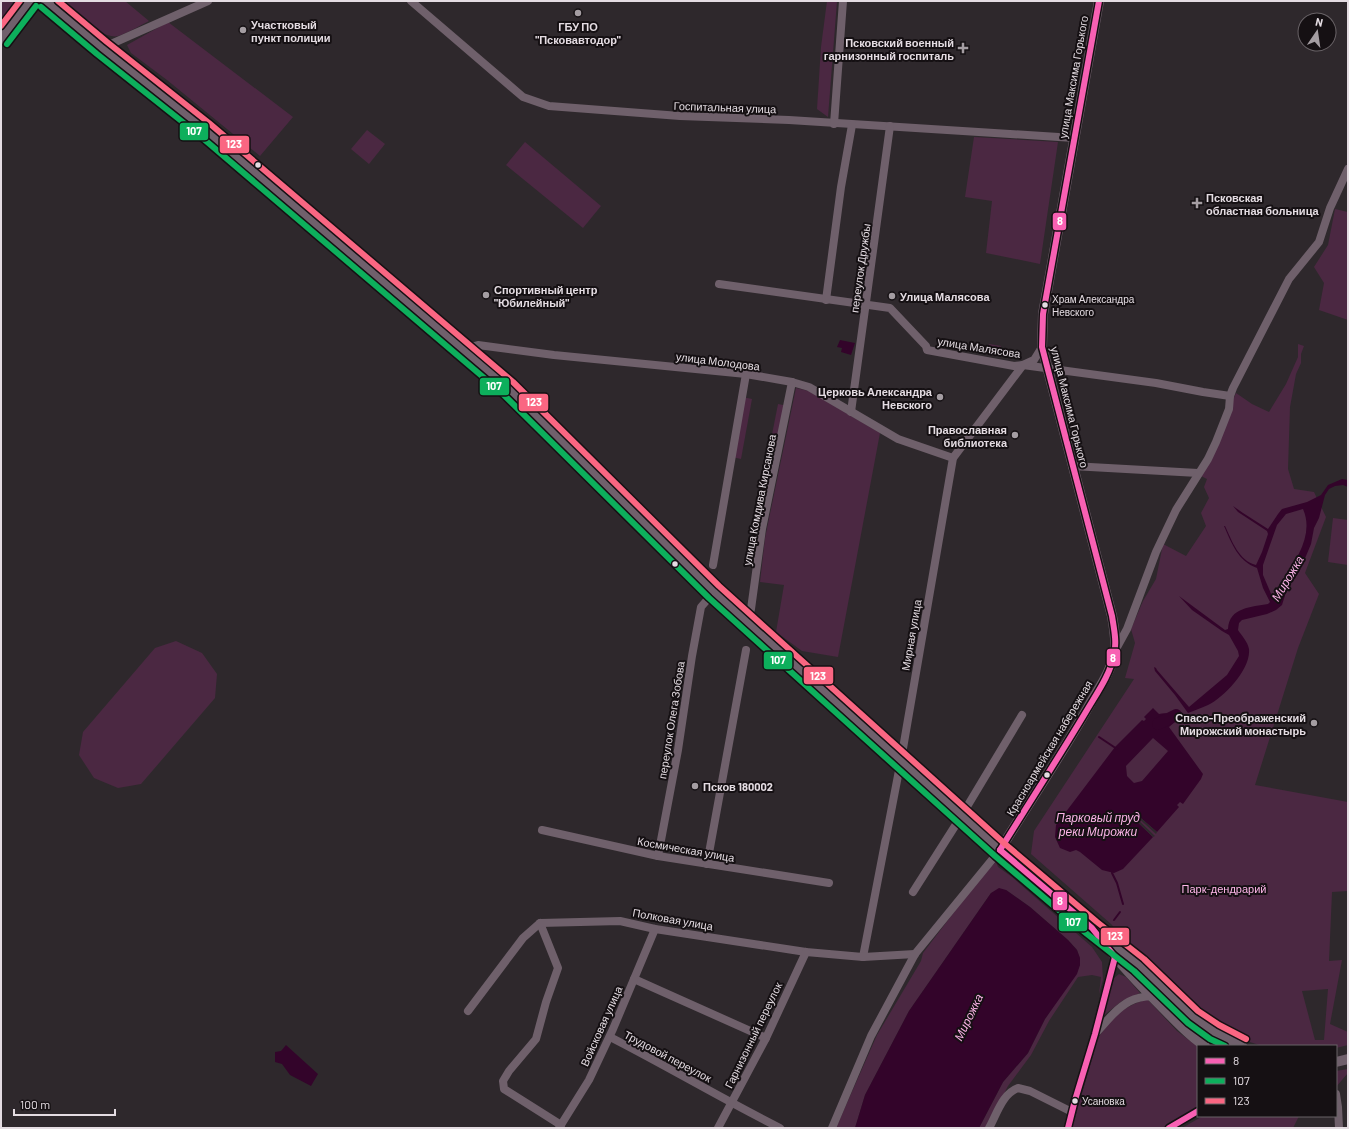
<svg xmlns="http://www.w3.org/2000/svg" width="1349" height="1129" font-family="Barlow,sans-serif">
<rect width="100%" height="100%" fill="#2e282c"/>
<g fill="#4b2842" fill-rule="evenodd">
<path d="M1,1H13C14,11 7,17 1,24Z"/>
<path d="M59,1H125L149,21C139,26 128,33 118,36C102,40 72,11 59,1Z"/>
<path d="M827,1H837L828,117L817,109L821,47Z"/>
<path d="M168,22L293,117L260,156L167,80L131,53L127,45Z"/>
<path d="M367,130L385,144L369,164L351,149Z"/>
<path d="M974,137L1058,142L1040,264L986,253L992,201L965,197Z"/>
<path d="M525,142L601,206L583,228L506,165Z"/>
<path d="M1335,209L1348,212V320L1319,310L1324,283L1314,267L1328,245Z"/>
<path d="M989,344L1001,346L999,354L987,352Z"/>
<path d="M1298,344L1304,346L1301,354V363L1296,374L1290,407L1288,469L1294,489L1314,492L1326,517L1305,573L1319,594L1298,648L1255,785L1348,802V891L1332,892L1329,961L1342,960L1330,1024L1348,1032V1045L1336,1048V1046H1262L1250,1042L1225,1030L1200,1012L1155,971L1111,924L1031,854L1034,831L1134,679L1125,678L1135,643L1131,629L1143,601L1156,579L1163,544L1186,556L1206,526L1201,513L1209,498L1204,487L1207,479L1199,475L1236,393L1252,404L1269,412L1286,384L1298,357ZM1328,989L1324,1040H1315L1302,991Z"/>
<path d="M796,388L809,391L880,433L838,657L802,651L776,632L784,585L760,582L765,538Z"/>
<path d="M743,397L752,399L741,459L732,457Z"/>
<path d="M778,404L788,406L775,468L766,465Z"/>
<path d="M1333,518L1348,520V565L1328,562Z"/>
<path d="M176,641L202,653L217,674L215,698L141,784L118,788L94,778L79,755L83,732L155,648Z"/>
<path d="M996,862L998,867L1012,877L1092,947L1102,962L1103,980L1099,994L1101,977L1092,975L1078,977L1049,1021L1031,1055L1008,1086L986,1128H979L1003,1082L1028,1053L1045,1019L1080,965V959L1077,950L1068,940L1030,907L1006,890L991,893L909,1011L865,1095L855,1128H836L877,1035L921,961L923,953L980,878Z"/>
<path d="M1119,974L1126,977L1140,993L1122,1001L1103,1016L1114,978Z"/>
<path d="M1147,999L1177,1031L1198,1047V1107L1162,1128H1072L1098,1038L1108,1024L1119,1012L1134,1004Z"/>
<path d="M1160,1000L1171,1005L1189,1022L1224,1046H1214L1198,1036Z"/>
<path d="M1348,1069V1073L1336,1087V1071Z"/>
<path d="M1203,1116H1299L1293,1128H1182Z"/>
</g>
<g fill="#33042a" fill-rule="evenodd">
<path d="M840,340L855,343L851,355L841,352L842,348L837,347Z"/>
<path d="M1342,479L1348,480V487L1343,485L1335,486L1329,489L1325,495L1319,518L1314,528L1311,544L1306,556L1299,572L1287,589L1282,605L1276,610L1267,614L1242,620L1239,623L1238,630C1241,635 1248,642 1249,649C1251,669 1224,697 1208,705C1202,708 1195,710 1188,713L1175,695L1155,671L1154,667L1156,668L1157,670L1189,707L1227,675L1239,656L1238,651L1229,635L1222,631L1192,610L1179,596L1225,630L1228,629C1229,607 1252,607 1268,604L1270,602L1263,588L1257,568C1238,561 1232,544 1224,526H1225C1232,541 1239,561 1256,565L1262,552L1268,534L1267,531L1238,512L1233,506L1243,513L1268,529L1278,514L1282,509L1307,502L1321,495L1328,485ZM1303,509C1314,534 1297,558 1284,579C1280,584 1278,591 1276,596H1272L1263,575V565L1277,525L1286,514Z"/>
<path d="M1153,708L1159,714C1168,712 1170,714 1176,721L1169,727L1203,774L1201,779L1183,804L1180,802L1177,805L1179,807L1157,832L1135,813L1131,816L1153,837L1123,869L1114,873L1102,870L1080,852L1076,850L1070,852L1060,848L1055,837L1056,825L1115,747L1142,720L1144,721L1146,719L1144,717ZM1153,738L1168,751L1142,781L1134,783L1127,776L1126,766Z"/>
<path d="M999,888L1006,890L1030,907L1068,940L1077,950L1080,958V965L1077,974L1045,1019L1028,1053L1003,1082L979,1128H855L865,1095L909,1011L991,893Z"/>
<path d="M286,1045L318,1074L311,1086L290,1075L282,1064L275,1062V1052L281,1051Z"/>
</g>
<path fill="#2e282c" d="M1134,812L1157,832L1156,834L1135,815L1134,816L1155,836L1153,837L1131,816Z"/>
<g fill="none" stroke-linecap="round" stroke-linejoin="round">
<g stroke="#33042a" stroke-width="2">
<path d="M1099,737L1117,749"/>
<path d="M1112,873L1117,883L1123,904"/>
<path d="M1114,920L1120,912"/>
</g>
<path stroke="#33042a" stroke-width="12" d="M1158,724L1176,715"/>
<g stroke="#6f606b" stroke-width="8">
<path d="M411,1L523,97L549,106L680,116L789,120L1074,138"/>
<path d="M102,48L208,1"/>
<path d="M834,124L843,1"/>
<path d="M719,284L890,308L926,346L927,350L1014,366L1023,365L1156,383L1203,392L1230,396"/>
<path d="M826,300L841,187L852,125"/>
<path d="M463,349L478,345L554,355L746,374L792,382L809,387L898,439L953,458"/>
<path d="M851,412L890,126"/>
<path d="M1072,466L1198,473"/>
<path d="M713,565L746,374"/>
<path d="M747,622L751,609L762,529L792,382"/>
<path d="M1116,649L1127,629L1156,552L1176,510L1208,459L1216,442L1229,409L1230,396L1233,388L1289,279L1319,242L1330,208L1348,169"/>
<path d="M542,830L658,856L829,883"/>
<path d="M658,856L678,750L692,656L701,607L714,592"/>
<path d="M707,864L746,650"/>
<path d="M913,892L962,815L1022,715"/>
<path d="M540,923L558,968L546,1002L536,1039L509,1071L503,1081L504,1089L561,1125"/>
<path d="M863,957L901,760L953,458L1023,365L1034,360L1042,347"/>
<path d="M634,979L766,1038"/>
<path d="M468,1011L523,938L540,923L620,921L655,929L806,952L863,957L915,954"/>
<path d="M1097,1032C1120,1005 1134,989 1173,999"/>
<path d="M610,1037C667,1066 722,1099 780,1128"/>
<path d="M1336,1094L1338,1107L1339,1128"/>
<path d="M559,1128L589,1080L613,1029L655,929"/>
<path d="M718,1128L766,1038L806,952"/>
<path d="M832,1128L871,1036L915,954L1000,850"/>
<path d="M989,1128C997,1114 1002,1094 1018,1088L1030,1091L1072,1112"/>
<path d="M1068,1128L1075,1100L1095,1034L1115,957"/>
<path d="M1169,1128L1198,1111"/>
</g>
<g stroke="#70606c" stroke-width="10">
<path d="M46,1L102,48L204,129L508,388L681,560L714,592L1000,850L1092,928L1139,965L1193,1017L1215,1032L1242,1046"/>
<path d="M1,39L30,1"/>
<path d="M1000,850C1030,801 1062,754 1090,704C1099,688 1113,669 1115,649C1116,638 1114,627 1112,616L1042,347L1043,314L1099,1"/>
<path d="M1102,941C1121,965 1142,987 1164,1009C1177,1022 1189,1036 1205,1046"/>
<path d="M1336,1062L1348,1059"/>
</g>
<g stroke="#151013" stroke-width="9">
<g id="bus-1">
<path d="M1000,850C1029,803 1059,757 1087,710C1097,693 1110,675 1114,655C1117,642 1114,629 1112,616L1042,347L1043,314L1099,1"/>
<path d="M1000,850L1092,928L1115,957"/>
<path d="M1068,1128L1075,1100L1095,1034L1115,957"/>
<path d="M1169,1128L1198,1111"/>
</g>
</g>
<g stroke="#151013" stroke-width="9">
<g id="bus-2">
<path d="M41,7L97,54L199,135L503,394L709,598L995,856L1087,934L1134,971L1188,1023L1210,1039L1225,1046"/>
<path d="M7,44L36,6"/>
</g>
</g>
<g stroke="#151013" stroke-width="9">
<g id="bus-3">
<path d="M58,1L107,42L209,123L513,382L719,586L1005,844L1097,922L1144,959L1198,1011L1219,1025L1246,1039"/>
<path d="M1,26L20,1"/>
</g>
</g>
<use href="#bus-1" stroke="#f860b3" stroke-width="6"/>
<use href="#bus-2" stroke="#0daf5c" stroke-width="6"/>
<use href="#bus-3" stroke="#fa6682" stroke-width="6"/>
</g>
<g fill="#a49da2" stroke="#151013" stroke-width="1.5">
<circle cx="578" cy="13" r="4"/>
<circle cx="243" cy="30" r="4"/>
<path d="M961 42h4v4h4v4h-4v4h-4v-4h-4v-4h4z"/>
<path d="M1195 197h4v4h4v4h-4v4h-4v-4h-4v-4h4z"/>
<circle cx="486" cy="295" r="4"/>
<circle cx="892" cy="296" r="4"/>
<circle cx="940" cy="397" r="4"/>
<circle cx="1015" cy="435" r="4"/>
<circle cx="1314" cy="723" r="4"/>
<circle cx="695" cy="786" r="4"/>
</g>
<g fill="#e4dce2" stroke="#151013" stroke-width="1.5">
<circle cx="258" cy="165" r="3.5"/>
<circle cx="1045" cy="305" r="3.5"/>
<circle cx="675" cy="564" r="3.5"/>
<circle cx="1047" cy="775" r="3.5"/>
<circle cx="1075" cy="1101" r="3.5"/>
</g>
<g text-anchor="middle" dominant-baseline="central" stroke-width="4" stroke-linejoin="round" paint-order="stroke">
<g font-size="10" fill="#e4dce2" stroke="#151013" text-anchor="start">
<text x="1052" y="299">Храм Александра<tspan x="1052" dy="13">Невского</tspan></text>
<text x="1082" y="1101">Усановка</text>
</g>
<g font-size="11" font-weight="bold" fill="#e4dce2" stroke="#151013" text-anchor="start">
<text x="251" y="24">Участковый<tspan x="251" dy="13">пункт полиции</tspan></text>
<text x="578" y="26" text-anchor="middle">ГБУ ПО<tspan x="578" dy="13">"Псковавтодор"</tspan></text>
<text x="954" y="42" text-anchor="end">Псковский военный<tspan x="954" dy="13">гарнизонный госпиталь</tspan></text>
<text x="1206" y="197">Псковская<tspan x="1206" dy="13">областная больница</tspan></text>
<text x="494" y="289">Спортивный центр<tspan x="494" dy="13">"Юбилейный"</tspan></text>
<text x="900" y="296">Улица Малясова</text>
<text x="932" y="391" text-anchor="end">Церковь Александра<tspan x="932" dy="13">Невского</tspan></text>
<text x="1007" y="429" text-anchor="end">Православная<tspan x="1007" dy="13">библиотека</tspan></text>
<text x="1306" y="717" text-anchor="end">Спасо-Преображенский<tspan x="1306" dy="13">Мирожский монастырь</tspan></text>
<text x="703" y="786">Псков 180002</text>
</g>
<g font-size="11" fill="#e4dce2" stroke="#151013">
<text transform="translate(1073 77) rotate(-80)">улица Максима Горького</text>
<text transform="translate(725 107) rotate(2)">Госпитальная улица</text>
<text transform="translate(860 268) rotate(-82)">переулок Дружбы</text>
<text transform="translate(979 347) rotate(9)">улица Малясова</text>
<text transform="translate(718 361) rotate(7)">улица Молодова</text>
<text transform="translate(1070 407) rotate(76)">улица Максима Горького</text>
<text transform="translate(759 500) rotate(-79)">улица Комдива Кирсанова</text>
<text transform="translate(911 635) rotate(-80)">Мирная улица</text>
<text transform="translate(671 720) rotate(-81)">переулок Олега Зобова</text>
<text transform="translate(1049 748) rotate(-59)">Красноармейская набережная</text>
<text transform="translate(686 849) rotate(10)">Космическая улица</text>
<text transform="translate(673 919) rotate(10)">Полковая улица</text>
<text transform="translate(601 1026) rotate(-66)">Войсковая улица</text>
<text transform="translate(753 1035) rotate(-64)">Гарнизонный переулок</text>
<text transform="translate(668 1056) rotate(28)">Трудовой переулок</text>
</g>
<g font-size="11" fill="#feb6e9" stroke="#151013">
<text x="1224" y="888">Парк-дендрарий</text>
</g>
<g font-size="12" font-style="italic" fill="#fab3e6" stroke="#151013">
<text transform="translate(1287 578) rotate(-59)">Мирожка</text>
<text x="1098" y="817">Парковый пруд<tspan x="1098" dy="14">реки Мирожки</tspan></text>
<text transform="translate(968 1017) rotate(-64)">Мирожка</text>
</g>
</g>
<g stroke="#151013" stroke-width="1.5">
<rect x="179" y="122" width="30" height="19" rx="4" fill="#0daf5c"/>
<rect x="219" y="135" width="31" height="19" rx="4" fill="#fa6682"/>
<rect x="1052" y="212" width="15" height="19" rx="4" fill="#f860b3"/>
<rect x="479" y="377" width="31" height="19" rx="4" fill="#0daf5c"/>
<rect x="518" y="393" width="31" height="19" rx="4" fill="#fa6682"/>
<rect x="1106" y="648" width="15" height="19" rx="4" fill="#f860b3"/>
<rect x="763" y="651" width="30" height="19" rx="4" fill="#0daf5c"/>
<rect x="803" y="666" width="31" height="19" rx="4" fill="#fa6682"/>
<rect x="1052" y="891" width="16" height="20" rx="4" fill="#f860b3"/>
<rect x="1058" y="912" width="30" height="20" rx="4" fill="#0daf5c"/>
<rect x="1100" y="927" width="30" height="19" rx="4" fill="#fa6682"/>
</g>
<g font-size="11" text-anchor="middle" font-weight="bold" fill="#fff">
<text x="194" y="135">107</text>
<text x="234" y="148">123</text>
<text x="1060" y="225">8</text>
<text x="494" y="390">107</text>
<text x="534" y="406">123</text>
<text x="1113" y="662">8</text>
<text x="778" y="664">107</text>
<text x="818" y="680">123</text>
<text x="1060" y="905">8</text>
<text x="1073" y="926">107</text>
<text x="1115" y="940">123</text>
</g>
<rect width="1349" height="1129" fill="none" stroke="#e4dce2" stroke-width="4"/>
<rect x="1197" y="1045" width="140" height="72" fill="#151013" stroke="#686266"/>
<rect x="1205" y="1058" width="20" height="6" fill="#f860b3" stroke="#686266"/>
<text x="1233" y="1065" font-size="12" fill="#e4dce2">8</text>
<rect x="1205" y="1078" width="20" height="6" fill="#0daf5c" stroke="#686266"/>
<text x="1233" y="1085" font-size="12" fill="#e4dce2">107</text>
<rect x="1205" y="1098" width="20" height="6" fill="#fa6682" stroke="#686266"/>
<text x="1233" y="1105" font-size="12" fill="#e4dce2">123</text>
<g transform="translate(1317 32) rotate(13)"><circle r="19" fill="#151013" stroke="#686266"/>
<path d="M0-3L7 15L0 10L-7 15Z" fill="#a49da2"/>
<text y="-6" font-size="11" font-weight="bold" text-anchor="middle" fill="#e4dce2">N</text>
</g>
<path d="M14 1109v6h101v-6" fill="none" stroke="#e4dce2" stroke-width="2"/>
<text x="20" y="1109" font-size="12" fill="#e4dce2" stroke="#151013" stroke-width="3" paint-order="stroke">100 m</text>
</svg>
